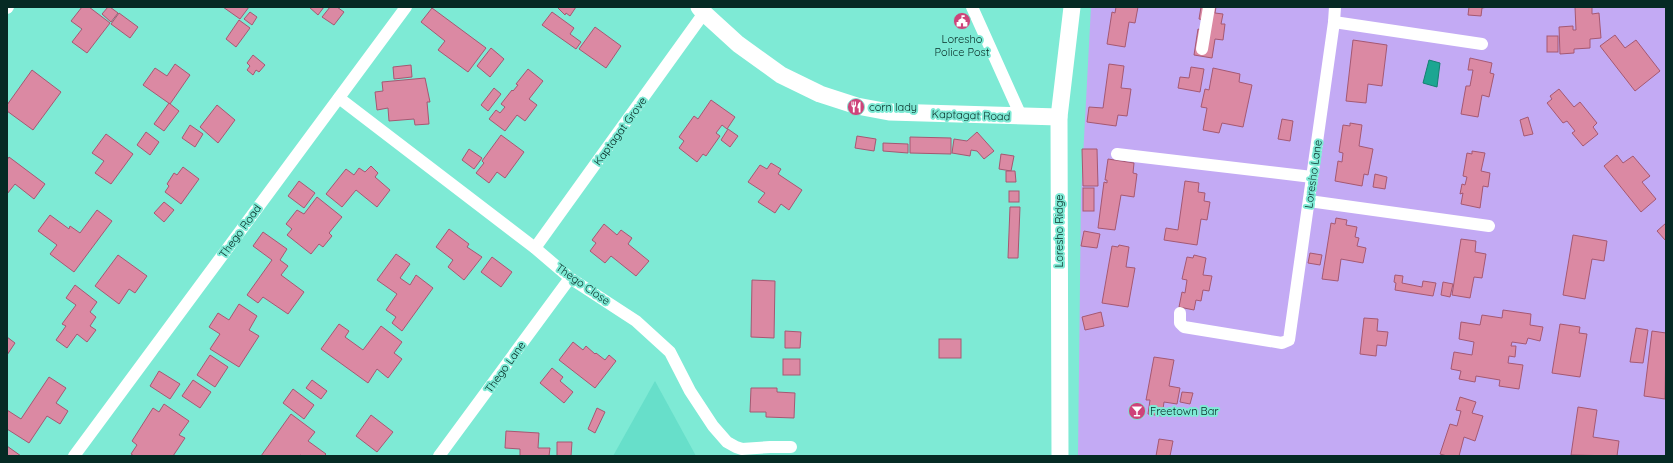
<svg xmlns="http://www.w3.org/2000/svg" width="1673" height="463" font-family="Quicksand,sans-serif">
<rect width="100%" height="100%" fill="#7eead5"/>
<path fill="#67dfca" d="M655,381L696,456H613Z"/>
<path fill="#c3aaf4" d="M1091,7H1666V456H1078L1081,195Z"/>
<path fill="#1ca692" stroke="#158171" d="M1429,60L1440,63L1437,87L1423,83Z"/>
<g fill="#db89a3" stroke="#a55872">
<path d="M82,7H89L110,23L87,53L72,42L82,29L71,21Z"/>
<path d="M108,7H110L118,13L111,22L102,14Z"/>
<path d="M223,7H249L240,19Z"/>
<path d="M309,7H324L318,15Z"/>
<path d="M330,7H337L344,12L334,25L322,17Z"/>
<path d="M557,7H576L570,16L566,13L565,15Z"/>
<path d="M1116,7H1138L1135,23L1129,22L1125,47L1107,44L1112,12L1115,13Z"/>
<path d="M1201,7H1216L1215,13L1223,14L1221,24H1225L1223,40L1215,39L1212,58L1194,55L1198,29L1202,30L1204,20L1199,19Z"/>
<path d="M1469,7H1488L1482,8L1481,16L1468,15Z"/>
<path d="M1575,7H1592V14L1599,13L1601,38L1590,39V48L1574,49V53L1560,54L1559,27L1573,26V30H1576Z"/>
<path d="M432,8L486,48L468,72L438,50L445,41L421,22Z"/>
<path d="M250,12L257,17L252,25L244,19Z"/>
<path d="M552,12L574,28L570,34L581,42L576,49L542,25Z"/>
<path d="M119,13L138,27L130,38L111,24Z"/>
<path d="M239,20L250,28L236,47L226,39Z"/>
<path d="M595,27L621,46L606,68L579,49Z"/>
<path d="M1615,35L1625,48L1636,40L1660,71L1635,91L1600,46Z"/>
<rect x="1547" y="36" width="11" height="16"/>
<path d="M1353,40L1387,45L1382,86L1368,84L1366,103L1346,101Z"/>
<path d="M491,48L504,59L490,77L477,66Z"/>
<path d="M253,55L265,65L259,72L256,70L253,75L247,70L250,66L247,63Z"/>
<path d="M1470,58L1492,63L1490,73L1494,74L1489,97L1482,95L1478,117L1461,114L1466,86H1470L1473,70H1468Z"/>
<path d="M175,64L190,75L170,104L143,85L155,68L167,76Z"/>
<path d="M1109,64L1124,66L1121,88L1131,89L1127,116L1118,115L1116,126L1087,122L1089,107L1103,108Z"/>
<path d="M411,65L412,77L394,79L393,67Z"/>
<path d="M1191,67L1204,69L1200,92L1178,88L1180,77L1189,78Z"/>
<path d="M1213,68L1240,74L1239,82L1252,85L1243,127L1222,123L1219,133L1203,130L1207,108L1201,107L1205,89L1209,90Z"/>
<path d="M528,69L543,81L529,99L537,105L525,121L517,115L505,131L489,119L496,110L500,113L505,107L501,104L512,90L513,91L518,85L516,84Z"/>
<path d="M32,70L61,92L33,130L7,111V105Z"/>
<path d="M425,78L430,102H427L429,124L415,125L414,119L389,121L388,108L377,110L375,92L383,91L382,82Z"/>
<path d="M494,88L501,94L488,111L481,105Z"/>
<path d="M1559,89L1574,107L1580,102L1597,123L1593,127L1598,134L1583,146L1572,133L1575,131L1567,121L1563,123L1547,103L1552,99L1550,96Z"/>
<path d="M711,100L735,117L727,129L722,125L716,133L720,136L706,156L703,154L697,162L679,148L684,141L679,137L694,116L698,119Z"/>
<path d="M169,103L179,111L164,131L154,124Z"/>
<path d="M217,105L235,120L218,143L200,127Z"/>
<path d="M1528,117L1533,134L1524,136L1520,120Z"/>
<path d="M1282,119L1293,121L1290,141L1278,139Z"/>
<path d="M1350,123L1362,125L1359,146L1373,149L1368,175L1364,174L1362,186L1335,181L1338,161L1342,162L1343,153L1339,152L1343,125L1350,126Z"/>
<path d="M190,125L203,134L195,147L182,138Z"/>
<path d="M728,129L738,136L730,147L721,140Z"/>
<path d="M146,132L159,142L150,155L137,145Z"/>
<path d="M977,132L994,151L984,159L977,151L971,150L970,156L952,153L954,139L967,141Z"/>
<path d="M106,134L133,154L111,184L95,173L104,161L92,153Z"/>
<path d="M501,135L524,152L505,178L497,172L489,183L476,173L484,163L482,161Z"/>
<path d="M857,136L876,139L874,151L855,148Z"/>
<path d="M910,137L951,138V154L910,153Z"/>
<path d="M883,143L908,144V153L883,151Z"/>
<path d="M469,149L482,158L474,169L462,160Z"/>
<path d="M1082,149H1097L1098,186H1083Z"/>
<path d="M1472,151L1485,153L1481,171L1490,173L1488,187L1483,186L1480,208L1461,204L1463,193L1460,194L1462,184L1465,185L1467,177L1463,176L1467,153L1472,154Z"/>
<path d="M1001,154L1014,156L1011,171L999,169Z"/>
<path d="M1617,155L1623,163L1633,156L1650,176L1642,182L1656,199L1641,212L1604,166Z"/>
<path d="M9,157L45,184L34,199L15,184L7,194V160Z"/>
<path d="M1108,159L1134,163L1133,173L1137,174L1134,197L1121,195L1115,230L1098,228L1104,182L1107,183V180H1105Z"/>
<path d="M771,163L781,169L778,174L802,190L789,210L781,204L775,213L758,202L765,193L748,182L760,165L767,169Z"/>
<path d="M371,166L378,173L375,177L390,190L377,207L356,190L342,207L326,194L346,169L354,175L359,168L365,172Z"/>
<path d="M183,167L199,179L181,204L165,192L169,186L167,184L174,173L177,175Z"/>
<path d="M1006,171H1015L1016,182H1006Z"/>
<path d="M1375,174L1387,177L1385,189L1373,187Z"/>
<path d="M299,181L315,193L304,208L288,196Z"/>
<path d="M1185,181L1199,183L1198,192L1205,193L1204,201L1210,202L1207,220L1201,219L1197,245L1164,240L1166,228L1178,230Z"/>
<rect x="1083" y="188" width="11" height="23"/>
<rect x="1009" y="191" width="10" height="11"/>
<path d="M317,197L342,217L329,233L332,236L323,247L319,244L311,254L287,235L292,229L286,224L297,210L304,214Z"/>
<path d="M164,202L174,210L164,222L154,213Z"/>
<path d="M1010,207H1020L1018,258H1008Z"/>
<path d="M97,210L112,221L74,272L50,254L57,245L38,231L50,215L69,229L70,226L80,233Z"/>
<path d="M1336,218L1347,220L1346,225L1357,227L1355,237L1359,238L1357,246L1366,248L1363,263L1341,259L1338,281L1322,279L1331,223L1335,224Z"/>
<path d="M1666,223V241L1657,231Z"/>
<path d="M604,224L617,235L621,230L632,238L628,244L649,261L636,276L611,256L605,263L590,251L596,243L592,240Z"/>
<path d="M449,229L469,244L467,247L482,257L464,280L448,267L453,260L436,247Z"/>
<path d="M1084,231L1100,234L1097,248L1081,246Z"/>
<path d="M263,232L287,249L280,260L288,266L281,275L304,292L288,314L263,297L258,303L247,295L272,260L253,246Z"/>
<path d="M1573,235L1607,241L1604,261L1592,259L1585,299L1563,295Z"/>
<path d="M1461,239L1476,241L1475,252L1486,254L1482,278L1474,277L1470,298L1452,295Z"/>
<path d="M1119,245L1129,247L1126,267L1135,268L1128,307L1102,303L1112,246L1118,247Z"/>
<path d="M1310,253L1322,255L1320,265L1308,263Z"/>
<path d="M396,254L410,264L400,278L410,285L416,275L433,288L402,331L392,323L396,317L386,310L397,294L377,280Z"/>
<path d="M118,255L147,276L135,293L129,289L119,304L95,286Z"/>
<path d="M1194,255L1206,258L1203,275L1212,276L1209,291L1203,290L1201,301L1196,300L1194,310L1179,307L1182,292L1185,293L1187,280L1182,279L1187,257L1193,258Z"/>
<path d="M492,257L512,272L501,287L481,272Z"/>
<path d="M1395,275L1403,276L1402,283L1422,287L1423,281L1436,283L1433,296L1395,290L1396,283L1394,282Z"/>
<path d="M752,280L775,281L774,338L751,337Z"/>
<path d="M1443,282L1453,284L1450,297L1441,295Z"/>
<path d="M75,285L97,302L90,312L96,317L90,326L96,330L87,342L77,334L67,348L56,340L66,326L62,324L76,305L66,298Z"/>
<path d="M239,304L257,316L249,330L259,336L239,367L210,349L220,334L209,327L218,313L229,320Z"/>
<path d="M1503,310L1531,314L1530,325L1543,327L1540,341L1528,338L1526,344L1512,342L1511,346H1516L1515,357L1509,356L1508,363L1523,365L1519,389L1499,386L1500,380L1476,376L1475,382L1459,379L1461,371L1451,369L1454,352L1472,355L1474,342L1459,339L1461,322L1480,325L1482,315L1502,318Z"/>
<path d="M1101,312L1104,326L1085,330L1082,317Z"/>
<path d="M1364,318L1378,319L1377,331L1388,332L1386,346L1377,345L1376,356L1360,354Z"/>
<path d="M339,324L349,331L345,337L363,350L381,326L402,342L394,353L402,359L388,378L377,369L368,383L321,349Z"/>
<path d="M1560,324L1580,327L1579,333L1587,334L1580,377L1552,373Z"/>
<path d="M1636,328L1648,330L1643,363L1630,362Z"/>
<path d="M785,331L801,332L800,348H785Z"/>
<path d="M1652,331L1666,333L1665,399L1644,396Z"/>
<path d="M7,337L15,343L7,355Z"/>
<rect x="939" y="339" width="22" height="19"/>
<path d="M573,342L583,350L586,346L595,354L596,353L605,360L609,355L616,361L595,388L559,360Z"/>
<path d="M210,355L228,367L215,387L197,375Z"/>
<path d="M1154,357L1174,360L1169,386L1180,388L1177,404L1164,402L1162,416L1148,414L1150,400H1146Z"/>
<rect x="783" y="359" width="17" height="16"/>
<path d="M552,368L563,377L560,381L573,392L564,403L540,383Z"/>
<path d="M159,371L180,384L170,399L150,386Z"/>
<path d="M49,377L66,388L56,403L68,411L60,424L47,416L29,443L7,429V410L21,419Z"/>
<path d="M193,380L211,392L200,408L182,396Z"/>
<path d="M312,380L327,391L321,399L306,388Z"/>
<path d="M751,388H777V392L795,393L794,418L766,417V412H750Z"/>
<path d="M293,389L314,405L304,419L283,403Z"/>
<path d="M1182,392L1193,393L1190,404L1180,402Z"/>
<path d="M1460,397L1476,402L1472,413L1483,416L1475,441L1464,437L1459,456H1447L1440,454L1450,424L1457,426L1461,411L1456,410Z"/>
<path d="M164,404L189,421L179,435L185,438L173,456H134L131,454L137,445L132,441L153,408L159,412Z"/>
<path d="M1578,407L1597,410L1593,437L1619,441L1617,456L1571,455Z"/>
<path d="M597,408L605,412L595,433L588,429Z"/>
<path d="M291,414L315,432L308,441L326,454L324,456H302L300,455L299,456H261Z"/>
<path d="M371,415L393,432L377,452L356,436Z"/>
<path d="M506,431L539,433L538,448H550L549,456H520V449L505,448Z"/>
<path d="M1159,439L1173,441L1170,456H1156Z"/>
<path d="M557,442H572L571,456H557Z"/>
<path d="M7,446L21,456H7Z"/>
</g>
<g fill="none" stroke-linecap="round" stroke-linejoin="round">
<g stroke="#fff" stroke-width="12">
<path d="M972,7L1021,116"/>
<path d="M7,8L8,7"/>
<path d="M1334,22L1482,44"/>
<path d="M1202,49L1209,7"/>
<path d="M339,98L535,248L570,278L636,321L670,352L690,391L713,426L727,442L736,447L742,449L770,447H791"/>
<path d="M1117,154L1312,177"/>
<path d="M1309,201L1489,226"/>
<path d="M535,248L704,13"/>
<path d="M1180,313V323L1184,327L1282,343L1289,340L1334,22L1335,7"/>
<path d="M74,456L406,7"/>
<path d="M439,456L570,278"/>
</g>
<g stroke="#fff" stroke-width="17">
<path d="M699,7L704,13L738,44L781,75L820,94L857,106L889,112L1059,117"/>
<path d="M1060,456L1059,117L1072,7"/>
</g>
</g>
<defs>
<g id="civic-disc" transform="scale(0.9)"><circle r="9.5" fill="#ce437a" stroke="#7eead5"/><path d="M-.6-6.5H3V-4.5H.6V-3L4-1V1h2V6H-6V1h2V-1L-.6-3ZM-1.2 2.5V6h2.4V2.5Z" fill="#fff"/></g>
<g id="restaurant-disc" transform="scale(0.9)"><circle r="9.5" fill="#ce437a" stroke="#7eead5"/><path d="M-5-6h1v4h1v-4h1v4h1v-4h1v5L-1.5 .5V6h-2V.5L-5-1ZM5-6V6H3V1.5H1.5Q1.5-4 5-6Z" fill="#fff"/></g>
<g id="bar-disc" transform="scale(0.9)"><circle r="9.5" fill="#ce437a" stroke="#7eead5"/><path d="M-6-5H6L.8 .8V4.5H3.5V6h-7V4.5H-.8V.8Z" fill="#fff"/></g>
</defs>
<g fill-rule="evenodd">
<use href="#civic-disc" x="962" y="21"/>
<use href="#restaurant-disc" x="856" y="107"/>
<use href="#bar-disc" x="1137" y="411"/>
</g>
<g text-anchor="middle" dominant-baseline="central" stroke-width="4" stroke-linejoin="round" paint-order="stroke">
<g font-size="11" fill="#062a24" stroke="#7eead5" text-anchor="start">
<text x="962" y="39" text-anchor="middle">Loresho<tspan x="962" dy="13">Police Post</tspan></text>
<text x="869" y="107">corn lady</text>
<text x="1150" y="411">Freetown Bar</text>
</g>
<g font-size="11" fill="#062a24" stroke="#7eead5">
<text transform="translate(971 115) rotate(2)">Kaptagat Road</text>
<text transform="translate(620 131) rotate(-54)">Kaptagat Grove</text>
<text transform="translate(1313 174) rotate(-82)">Loresho Lane</text>
<text transform="translate(240 231) rotate(-54)">Thego Road</text>
<text transform="translate(1059 231) rotate(-90)">Loresho Ridge</text>
<text transform="translate(583 284) rotate(35)">Thego Close</text>
<text transform="translate(505 367) rotate(-54)">Thego Lane</text>
</g>
</g>
<rect width="1673" height="463" fill="none" stroke="#062a24" stroke-width="16"/>
</svg>
